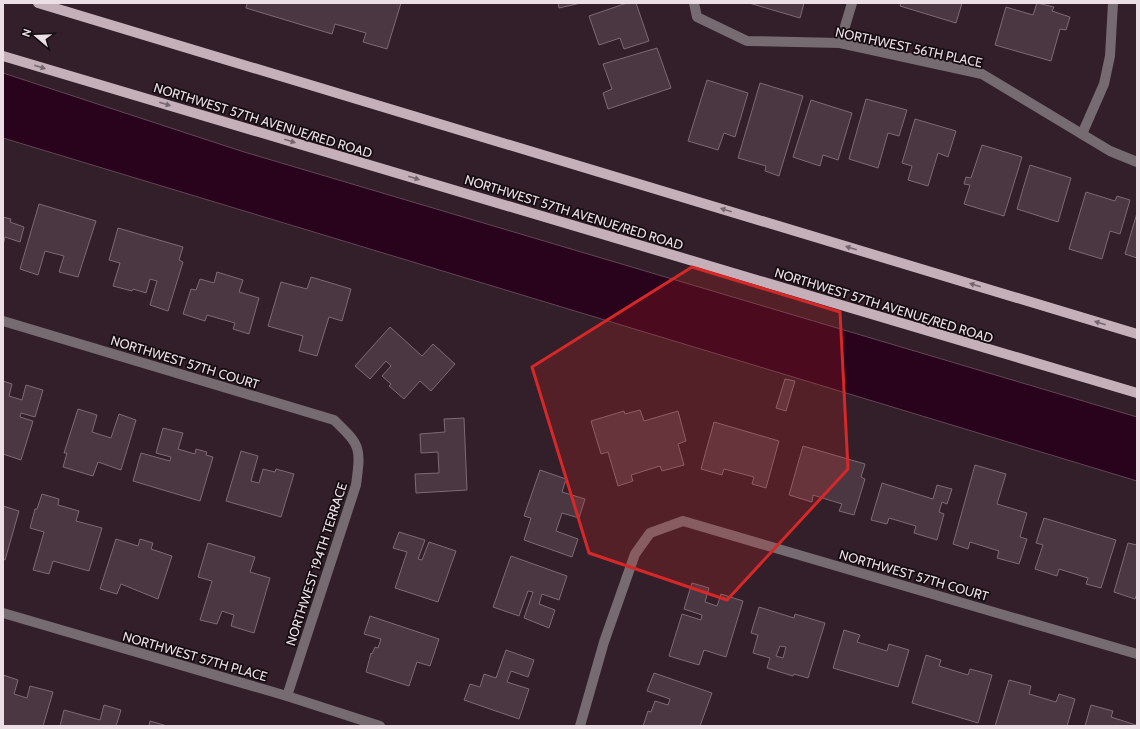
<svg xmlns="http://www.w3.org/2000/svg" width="1140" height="729" font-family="Cabin,sans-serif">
<rect width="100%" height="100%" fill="#321f29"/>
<path fill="#29031b" stroke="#634557" d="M3,73L241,151L1137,417V481L3,138Z"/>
<g fill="#4b3741" stroke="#7f6974" fill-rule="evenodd">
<path d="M247,3H401L387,49L363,42L366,33L335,24L332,34L246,8Z"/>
<path d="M558,3H581L559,8Z"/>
<path d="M627,3H636L649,41L624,49L620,38L599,45L589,16Z"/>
<path d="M749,3H804L800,18Z"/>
<path d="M901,3H962L956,23L900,6Z"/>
<path d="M1037,3L1054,7L1052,11L1070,17L1066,30L1060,29L1051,61L995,45L1006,7L1033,15Z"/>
<path d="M657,48L671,88L608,109L603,93L612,89L603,64Z"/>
<path d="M707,80L748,93L735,137L724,133L718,150L688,141Z"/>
<path d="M760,83L803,96L779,176L765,171L766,166L738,158Z"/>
<path d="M866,99L907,110L899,136L888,133L878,168L849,159Z"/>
<path d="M811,100L852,113L838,160L823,155L820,166L793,157Z"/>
<path d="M915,119L956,131L948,157L938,153L928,186L908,180L912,166L902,163Z"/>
<path d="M982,145L1022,157L1004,216L964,204L970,185L964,184L966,177L971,178Z"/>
<path d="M1030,165L1071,178L1058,222L1017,209Z"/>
<path d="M1086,192L1115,201L1117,196L1130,200L1120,234L1110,231L1102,259L1069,249Z"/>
<path d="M39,204L96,221L78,277L59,272L64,256L45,251L38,275L20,269Z"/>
<path d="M1137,213V258L1125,254Z"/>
<path d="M3,217L11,219L10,222L24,227L20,242L5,237L3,245Z"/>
<path d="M118,228L183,247L179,260L183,262L168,311L150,305L157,281L150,279L146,293L133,289L132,291L113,286L120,263L109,260Z"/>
<path d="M217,272L243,280L239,292L259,298L249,334L233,329L235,323L207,315L205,321L183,314L191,289L196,290L200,279L214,283Z"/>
<path d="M311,277L351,289L342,321L329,317L317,356L299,351L303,336L268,326L281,282L307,289Z"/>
<path d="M390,327L422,356L433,344L455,364L431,391L420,381L404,399L389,386L391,384L382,376L391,366L386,361L370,379L355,366Z"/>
<path d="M785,379L795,381L786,411L776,408Z"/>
<path d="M3,381L12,384L9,396L22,400L26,385L43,390L35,417L21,413L20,417L33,421L21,460L3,454Z"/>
<path d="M78,409L97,415L92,432L111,438L119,414L136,420L121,470L98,462L93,476L63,467L67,453H64Z"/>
<path d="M640,410L644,421L678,411L686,441L678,444L684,465L662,471L660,466L631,475L633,481L618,486L608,452L601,454L591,421L624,411L625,414Z"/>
<path d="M464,418L467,490L416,493L415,474L439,473L438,452L421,453L420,434L445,432L444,419Z"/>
<path d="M714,422L779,441L766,488L752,484L754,477L724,469L722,475L701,469Z"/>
<path d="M163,428L183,433L178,449L195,454L196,449L207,452L206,455L213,457L200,501L133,481L141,453L170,461L171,457L156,453Z"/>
<path d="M803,446L865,464L861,477L865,479L854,515L839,511L842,504L813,495L812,502L789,495Z"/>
<path d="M241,451L258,456L251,481L259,483L263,469L275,472L276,469L294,474L281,517L226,501Z"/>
<path d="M975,465L1006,474L997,504L1027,513L1020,537L1027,539L1019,564L997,558L999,551L970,542L968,549L953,544Z"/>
<path d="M540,470L566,479L562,492L585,499L579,518L562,513L556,531L578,539L572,557L524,540L531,518L524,516Z"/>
<path d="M882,483L933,499L937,485L952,489L947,504L942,502L939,512L944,514L937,540L914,533L916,526L889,518L887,524L871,520Z"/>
<path d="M42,494L59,499L58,505L79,511L76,521L102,528L89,571L53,561L49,574L33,570L44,532L30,528L35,509H37Z"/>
<path d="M3,506L19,511L5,560L3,559Z"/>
<path d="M1044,518L1116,540L1101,588L1086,584L1088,578L1059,569L1057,576L1035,569L1043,545L1036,543Z"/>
<path d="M399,532L425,540L418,559L422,560L429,542L456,551L438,602L395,588L407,552L393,548Z"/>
<path d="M116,539L138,546L140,539L153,543L151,549L172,556L158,599L121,584L117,594L100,589Z"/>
<path d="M208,543L255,557L250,572L270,578L254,633L231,626L234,615L222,611L217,624L200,620L212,581L198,577Z"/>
<path d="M1128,543L1137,545V593L1135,599L1114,592Z"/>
<path d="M511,556L567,576L559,600L542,594L539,604L555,610L549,628L524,618L533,592L528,591L519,616L493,607Z"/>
<path d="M692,583L709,588L705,602L717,606L721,594L743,601L726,657L704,650L699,665L669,656L682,614L701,620L702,615L684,609Z"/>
<path d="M759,607L794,618L795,614L825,623L808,678L794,674L793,676L767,668L770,658L753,653L758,635L751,633ZM780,646L786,647L783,658L776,656Z"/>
<path d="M370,616L439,639L430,666L417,662L409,686L366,672L371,653L372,654L375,647L378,648L381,639L364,634Z"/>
<path d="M844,630L860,635L857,642L887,651L889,644L909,650L898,687L833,668Z"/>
<path d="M506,650L534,660L528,677L511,671L507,682L529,689L519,719L464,700L470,684L480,687L484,674L496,678Z"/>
<path d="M926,655L941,660L939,666L968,675L970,669L992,675L978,723L912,703Z"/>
<path d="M654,673L712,693L700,726H643L648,711L651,712L655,701L668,705L670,699L647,691Z"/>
<path d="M3,675L18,680L14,694L27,698L30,686L53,692L43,726H3Z"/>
<path d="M1009,680L1031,686L1029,694L1056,702L1059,694L1075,699L1067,726H995Z"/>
<path d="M104,705L121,710L116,726H60L64,710L100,720Z"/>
<path d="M1091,705L1113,711L1111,717L1136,725L1137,724V726H1085Z"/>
<path d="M150,721L167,726H149Z"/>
</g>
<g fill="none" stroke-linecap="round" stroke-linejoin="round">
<g stroke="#756b70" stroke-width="10">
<path d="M694,3L697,17L747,41L840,43L982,74L1110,151L1137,162"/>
<path d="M840,43L852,3"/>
<path d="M1082,134L1104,84L1110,56L1113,3"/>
<path d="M3,321L334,420C361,446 361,447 356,485L287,696"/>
<path d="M3,613L287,696L380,726"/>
<path d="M580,726L604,642L635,554L650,533L683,521L1137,654"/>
</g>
<g stroke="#c5b0ba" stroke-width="10">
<path d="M38,3L1137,334"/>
<path d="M3,56L1137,393"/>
</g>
</g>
<defs><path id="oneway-solid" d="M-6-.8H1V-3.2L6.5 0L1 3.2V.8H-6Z"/></defs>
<g fill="#75666e">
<use href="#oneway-solid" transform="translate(40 67) rotate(17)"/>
<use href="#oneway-solid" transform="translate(165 104) rotate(17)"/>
<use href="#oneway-solid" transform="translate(290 141) rotate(17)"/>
<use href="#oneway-solid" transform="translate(414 178) rotate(17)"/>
<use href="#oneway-solid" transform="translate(726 210) rotate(-163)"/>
<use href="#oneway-solid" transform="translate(851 248) rotate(-163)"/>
<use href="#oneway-solid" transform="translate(975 285) rotate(-163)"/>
<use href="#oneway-solid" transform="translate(1100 323) rotate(-163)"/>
</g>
<path fill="#d62828" fill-opacity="0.2" stroke="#d62828" stroke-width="3" stroke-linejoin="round" d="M692,267L840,312L848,469L727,600L589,553L532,367Z"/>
<g text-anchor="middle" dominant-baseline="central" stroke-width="3.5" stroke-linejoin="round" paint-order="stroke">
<g font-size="13" fill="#ebdee4" stroke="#140c10">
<text transform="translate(909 47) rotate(12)">NORTHWEST 56TH PLACE</text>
<text transform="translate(263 120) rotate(17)">NORTHWEST 57TH AVENUE/RED ROAD</text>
<text transform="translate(574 212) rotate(17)">NORTHWEST 57TH AVENUE/RED ROAD</text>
<text transform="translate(884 305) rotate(17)">NORTHWEST 57TH AVENUE/RED ROAD</text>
<text transform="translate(185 362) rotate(17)">NORTHWEST 57TH COURT</text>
<text transform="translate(316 564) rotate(-72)">NORTHWEST 194TH TERRACE</text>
<text transform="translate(914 575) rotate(16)">NORTHWEST 57TH COURT</text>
<text transform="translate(195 656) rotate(16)">NORTHWEST 57TH PLACE</text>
</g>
</g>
<rect width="1140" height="729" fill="none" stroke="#ebdee4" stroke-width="8"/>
<g transform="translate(36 36) rotate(289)" stroke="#140c10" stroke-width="3" paint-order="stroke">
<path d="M0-3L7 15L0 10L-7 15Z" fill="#ebdee4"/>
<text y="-6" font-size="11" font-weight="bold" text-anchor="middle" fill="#ebdee4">N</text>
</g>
</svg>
